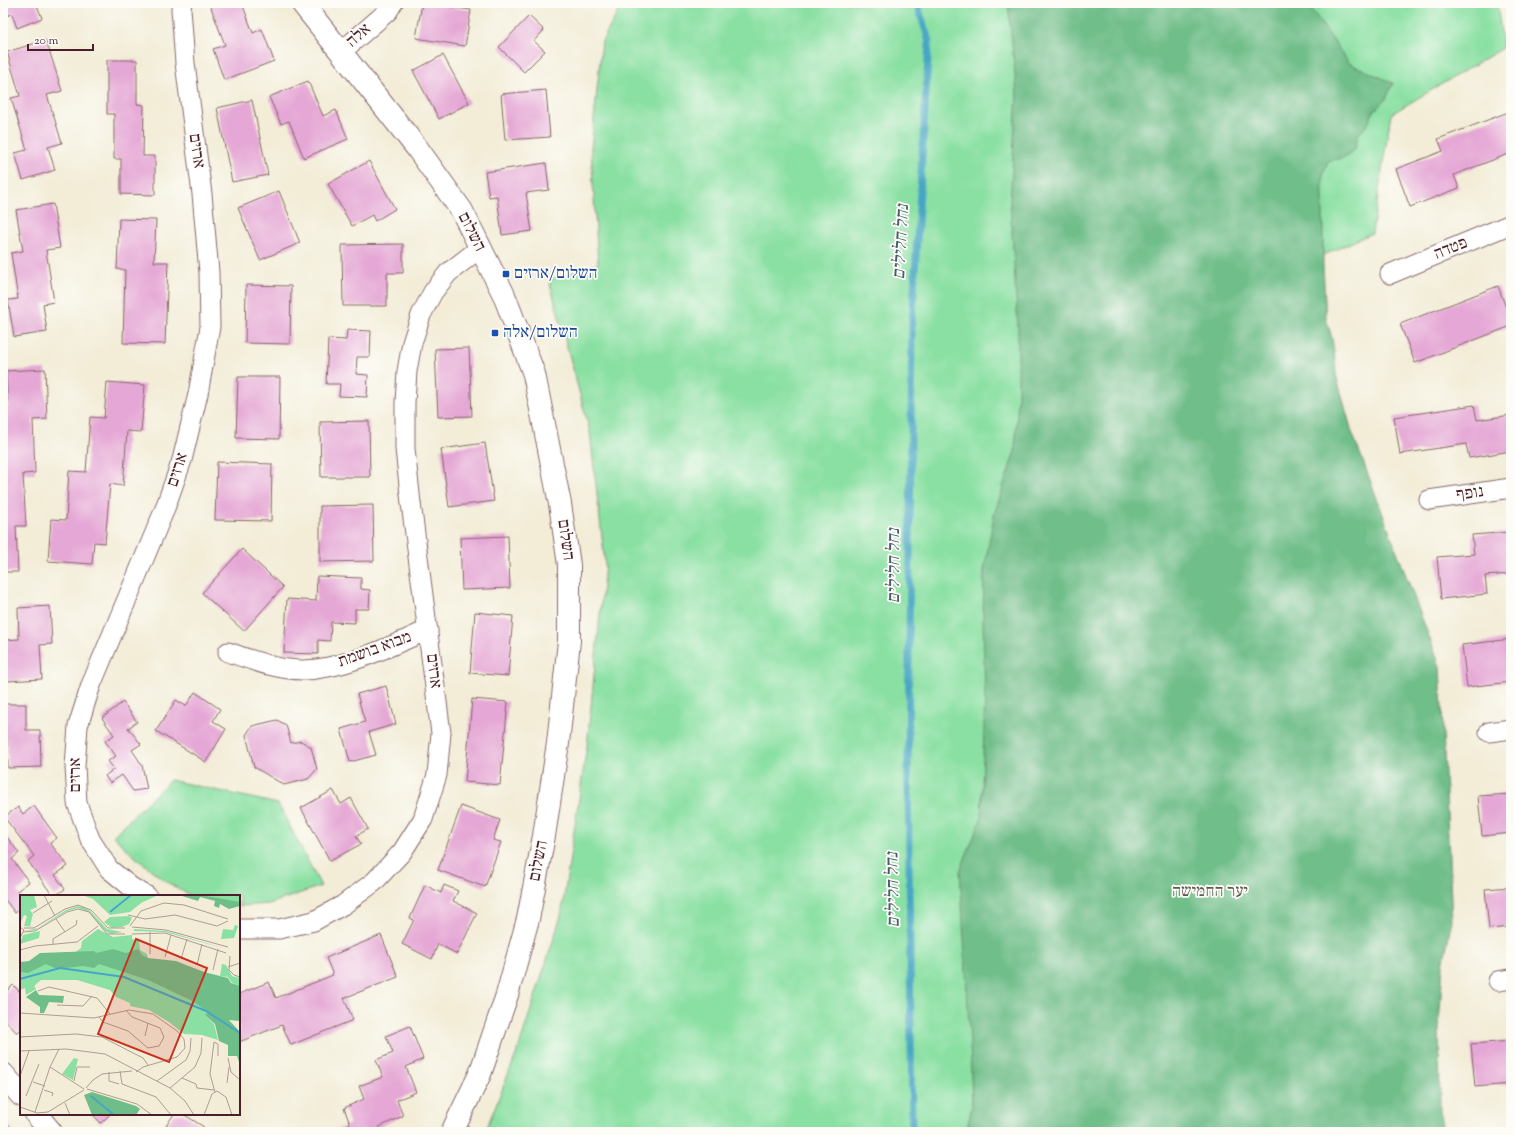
<svg xmlns="http://www.w3.org/2000/svg" width="1514" height="1135" font-family="'Sorts Mill Goudy','Frank Ruhl Libre',serif">
<rect width="100%" height="100%" fill="#fdfcf7"/>
<filter id="ink" filterUnits="userSpaceOnUse"><feTurbulence type="fractalNoise" baseFrequency=".025" numOctaves="2"/><feDisplacementMap in="SourceGraphic" scale="8" xChannelSelector="R" yChannelSelector="G"/><feConvolveMatrix kernelMatrix="1 2 1 2 8 2 1 2 1" color-interpolation-filters="sRGB"/></filter>
<filter id="wash" filterUnits="userSpaceOnUse"><feTurbulence type="fractalNoise" baseFrequency=".012" numOctaves="4" result="noise"/><feDisplacementMap in="SourceGraphic" scale="16" xChannelSelector="R" yChannelSelector="G"/><feGaussianBlur stdDeviation="0.9" result="paint"/><feColorMatrix in="noise" values="0 0 0 0 0 0 0 0 0 0 0 0 0 0 0 0 0 1.4 0 .05"/><feComposite in="paint" operator="in"/></filter>
<g filter="url(#wash)">
<rect width="100%" height="100%" fill="#f3edd8"/>
<g fill="#8ae0a3" stroke="#6a8067">
<path d="M623,3H1030L1036,379L973,1132H485L518,1050L561,916L587,746L605,564L590,432L549,280L598,264L591,149L602,41Z"/>
<path d="M1296,3H1497L1503,48L1391,114L1372,233L1293,269Z"/>
<path d="M170,780L278,804L321,886L269,904L239,906V896H191L165,881L134,856L113,836Z"/>
</g>
<path fill="#6fbe89" stroke="#5c6e5a" d="M1008,3H1307L1349,63L1393,83L1386,99L1374,111L1367,125L1358,135L1355,149L1343,158L1328,161L1323,174V266L1326,318L1332,338L1335,359L1336,375L1352,432L1440,666L1452,920L1443,965L1439,1025L1440,1114L1443,1132H966L972,1107L970,1042L960,871L981,819L985,696L983,619L984,570L994,515L1015,451L1018,394V329L1010,201L1017,95Z"/>
<g fill="none" stroke-linecap="round" stroke-linejoin="round">
<path stroke="#46a6c5" stroke-width="7" d="M912,1132L908,767L912,323L929,41L917,3"/>
</g>
<g id="blocks">
<g fill="#e5a7d5">
<path d="M3,3H36L42,18L17,28L12,14L3,17Z"/>
<path d="M216,3H242L253,33L262,29L274,61L224,80L213,49L225,45L210,5Z"/>
<path d="M422,3L471,10L465,46L416,38Z"/>
<path d="M529,16L544,30L534,41L545,51L524,72L499,47Z"/>
<path d="M46,40L62,91L47,95L62,143L48,147L55,170L23,180L15,153L27,150L11,98L20,96L7,52Z"/>
<path d="M443,55L469,103L439,119L413,71Z"/>
<path d="M107,60H137V104L144,105L143,156H155V195L121,194V159H114V114H107Z"/>
<path d="M308,81L323,116L336,110L348,139L304,158L289,121L281,124L269,97Z"/>
<path d="M546,90L550,137L505,140L501,94Z"/>
<path d="M252,100L268,175L232,182L217,108Z"/>
<path d="M1511,111V153L1454,175L1459,188L1410,207L1396,169L1443,151L1438,139Z"/>
<path d="M369,161L395,209L375,221L372,215L352,226L328,184Z"/>
<path d="M546,163L549,190L526,193L532,231L502,235L497,196L489,197L485,172Z"/>
<path d="M279,191L300,243L260,260L238,208Z"/>
<path d="M53,204L60,248L46,250L54,302L43,304L47,332L14,337L8,300L18,299L11,253L23,251L16,210Z"/>
<path d="M119,219L156,220L154,262H168L165,344L123,343L125,270L117,269Z"/>
<path d="M403,244V273H387V306H343L342,245Z"/>
<path d="M246,285L291,286L290,344L245,343Z"/>
<path d="M1498,286L1511,321V326L1415,363L1400,324Z"/>
<path d="M347,330L371,331L370,357H357L356,374L368,375L367,397L339,396L340,384H326L328,339L346,340Z"/>
<path d="M469,348L472,416L438,417L435,349Z"/>
<path d="M45,369L47,419L33,420L35,473L23,474L26,526H16L18,572H3V413H8L6,371Z"/>
<path d="M238,377H280L279,439L236,438Z"/>
<path d="M107,382L145,385L141,432L127,431L123,486L110,484L105,543L94,542L92,564L48,561L51,519L66,520L69,471L86,472L90,417L104,418Z"/>
<path d="M1474,405L1477,420L1511,415V451L1469,458L1466,444L1400,454L1394,417Z"/>
<path d="M369,421L370,477H321L320,422Z"/>
<path d="M485,443L494,501L449,507L441,449Z"/>
<path d="M217,462L272,464L271,521L215,520Z"/>
<path d="M373,505L374,561L320,562V506Z"/>
<path d="M1511,532V574L1485,576L1487,594L1441,599L1437,557L1474,554L1472,535Z"/>
<path d="M508,536L510,588L462,590L460,538Z"/>
<path d="M242,549L283,587L244,631L202,593Z"/>
<path d="M317,576L361,578V589L370,590L369,609H355V623L331,622L330,641L318,640V654L284,653L287,599L316,601Z"/>
<path d="M50,606L52,644L40,645L42,679L7,681L5,640L19,639L18,608Z"/>
<path d="M475,612L513,616L508,676L470,673Z"/>
<path d="M1511,639V682L1467,687L1462,645Z"/>
<path d="M386,686L396,724L369,732L376,755L350,762L341,729L365,722L357,694Z"/>
<path d="M195,692L220,709L213,721L226,729L206,762L156,731L176,700L186,706Z"/>
<path d="M472,699L508,702L500,785L465,782Z"/>
<path d="M123,702L137,722L128,728L141,744L132,750L142,765L147,789L133,791L122,775L110,783L105,776L114,769L108,761L116,756L105,741L114,735L102,718Z"/>
<path d="M3,704H26V730H40L41,767L8,768L7,737H3Z"/>
<path d="M277,720L286,725L291,743L301,741L311,747L317,769L308,779L284,785L254,767L246,735L252,726Z"/>
<path d="M333,790L341,804L351,798L368,829L356,836L361,844L330,861L301,808Z"/>
<path d="M1511,794V833L1482,836L1478,796Z"/>
<path d="M34,806L57,838L50,843L68,866L55,875L65,889L55,896H53L28,861L34,856L4,817L18,807L23,814Z"/>
<path d="M461,806L500,820L493,840L501,842L485,887L438,870Z"/>
<path d="M3,832L19,853L12,859L29,882L17,891L21,897V908L15,913L3,897Z"/>
<path d="M425,885L441,893L444,885L458,891L453,901L477,913L457,954L438,944L432,959L402,944L414,920L410,918Z"/>
<path d="M1511,887V927L1489,929L1485,889Z"/>
<path d="M381,935L398,977L344,998L353,1020L291,1045L282,1025L239,1042V994L269,982L276,998L333,975L326,958Z"/>
<path d="M13,985L21,993V1029L17,1033L3,1018V995Z"/>
<path d="M410,1026L423,1059L406,1067L416,1092L397,1100L403,1116L379,1127L381,1132H332L350,1124L344,1108L364,1099L359,1086L383,1077L376,1060L393,1053L386,1036Z"/>
<path d="M1511,1041V1084L1475,1087L1471,1044Z"/>
<path d="M92,1114H110L101,1123Z"/>
<path d="M174,1114H183L204,1127L200,1132H162Z"/>
<path d="M3,1118L13,1131L11,1132H3Z"/>
</g>
</g>
</g>
<g filter="url(#ink)">
<use href="#blocks" fill-opacity="0" stroke="#856768" stroke-width="1"/>
<g fill="none" stroke-linecap="round" stroke-linejoin="round">
<g stroke="#856768" stroke-width="21">
<g id="minor">
<path d="M341,52L388,11L393,3"/>
<path d="M1390,274L1511,224"/>
<path d="M1429,500L1511,488"/>
<path d="M228,652C252,660 277,670 303,670C345,669 390,646 428,630"/>
<path d="M1489,732L1511,729"/>
<path d="M147,896L131,887L109,869L90,839L77,803L75,766L78,726L91,685L164,511L182,460L198,394L210,327L209,272L202,194L185,63L181,9L182,3"/>
<path d="M239,929H279L314,921L343,905L374,882L402,852L423,819L437,775L441,733L411,503L405,449V403L407,371L412,343L421,315L433,292L448,273L480,248"/>
<path d="M1498,981L1511,979"/>
</g>
</g>
<g stroke="#856768" stroke-width="24">
<g id="tertiary">
<path d="M302,3L417,148L462,211L504,295L534,374L560,504L569,565V641L558,743L544,836L528,919L507,995L480,1074L452,1132"/>
<path d="M3,1074L21,1095"/>
<path d="M36,1114L51,1132"/>
</g>
</g>
<use href="#minor" stroke="#fff" stroke-width="19"/>
<use href="#tertiary" stroke="#fff" stroke-width="22"/>
</g>
</g>
<g fill="#1a4fb4" stroke="#fdfcf7" stroke-width="1.5">
<rect x="502" y="270" width="8" height="8" rx="2"/>
<rect x="491" y="329" width="8" height="8" rx="2"/>
</g>
<g text-anchor="middle" dominant-baseline="central" stroke-width="3.5" stroke-linejoin="round" paint-order="stroke">
<g font-size="17" fill="#4a1f2b" stroke="#fdfcf7">
<text transform="translate(359 36) rotate(-41)">אלה</text>
<text transform="translate(196 151) rotate(82)">ארזים</text>
<text transform="translate(471 232) rotate(63)">השלום</text>
<text transform="translate(1451 249) rotate(-22)">פטדה</text>
<text transform="translate(178 470) rotate(-72)">ארזים</text>
<text transform="translate(1470 494) rotate(-8)">נופף</text>
<text transform="translate(565 540) rotate(82)">השלום</text>
<text transform="translate(375 650) rotate(-20)">מבוא בושמת</text>
<text transform="translate(433 671) rotate(83)">ארזים</text>
<text transform="translate(76 775) rotate(-90)">ארזים</text>
<text transform="translate(539 861) rotate(-79)">השלום</text>
</g>
<g font-size="17" fill="#164399" stroke="#fdfcf7" text-anchor="start">
<text x="514" y="274">השלום/ארזים</text>
<text x="503" y="333">השלום/אלה</text>
</g>
<g font-size="17" fill="#5d594f" stroke="#fdfcf7">
<text x="1210" y="892">יער החמישה</text>
</g>
<g font-size="18" font-style="italic" fill="#485c70" stroke="#fdfcf7">
<text transform="translate(902 242) rotate(-87)">נחל חלילים</text>
<text transform="translate(895 566) rotate(-90)">נחל חלילים</text>
<text transform="translate(894 890) rotate(-91)">נחל חלילים</text>
</g>
</g>
<g transform="translate(20 895)">
<rect width="220" height="220" fill="#f3edd8"/>
<path d="M0,0H14L17,12L10,15L13,19L10,31L14,32L4,31L7,21L4,20L0,29ZM62,0H138L121,8L110,17L90,20L73,4ZM181,0H220V7H210ZM58,11L64,12L70,16L87,34L102,37L91,39L85,36L69,17L58,13L47,16L15,35L5,36L18,33L46,15ZM109,21L112,23L109,29L102,32L92,33L84,27L90,22ZM215,30L218,31L214,43L201,44L203,34L213,35ZM78,34L93,42L112,40V44L119,46L120,55L127,59L128,65L106,59L54,58L61,53L62,46ZM114,34L146,36L206,54L145,37L114,36ZM20,36L19,43L0,49L3,40ZM25,68H79L128,84L174,107L190,118L185,120L194,129L198,145L182,140L164,139L149,127L129,115L110,111V108L96,102L90,95L57,85H21L14,91L16,94L6,100L5,93L0,95V76ZM202,69L206,70L212,81L220,83V91L212,88L208,82L200,81ZM54,163L58,164L53,185L42,179Z" fill="#8ae0a3"/>
<path d="M159,0H181L220,7V11L209,14L200,9L199,13L194,11L195,6L180,2L178,6ZM93,54L106,58L118,54L122,60L128,63L156,66L184,77L208,83L211,88L220,91V126L209,125L220,137V170L217,161H208V150L199,146L195,129L185,120L188,117L172,106L128,85L79,69L74,73L63,71L37,74L26,69L8,78L0,77V67L9,66L20,58L74,56L76,58ZM16,95L19,100L44,101L43,108L29,107L24,118H20V112L6,102ZM72,197L116,211L120,214L116,220H72L64,200Z" fill="#6fbe89"/>
<path fill="none" stroke="#46a6c5" stroke-width="2" d="M90,17L111,0M0,84L40,73L104,82L186,116L220,138M71,201L94,220"/>
<path fill="none" stroke="#af9b93" stroke-width="1" d="M24,0L35,21M13,18L32,6M108,20L125,24L155,20L197,31L208,26M36,24L45,37M110,31L121,16L144,8L164,10L208,24M0,32L4,35L0,43M112,32L146,35L208,52M4,33H14L45,14L58,10L71,15L88,33H105M3,37L15,36L47,17L58,14L69,17L87,39H105M130,37V59M112,39L145,38L206,58M33,49V44L56,30L57,25M0,55L15,51L57,47L78,31M210,61L209,75L214,80L220,82M145,62L151,40M161,64L167,44M177,70L182,49M208,72L220,68M193,75L198,54M18,96L29,92L77,103L90,119M37,110L63,111L72,101M0,118L74,123L109,115L133,119L157,136L164,144L165,153L157,162L123,172L116,177M79,122L83,127L108,136L128,153L139,151L144,142L140,133L112,122L106,115M125,141L128,128M0,142L56,139L82,142L123,163L128,170M0,156L46,154L85,159L150,193L165,206L174,220M208,163L211,177L220,185M30,172L64,194M100,176L102,189L136,202L151,220M89,177V186L99,189M0,181L9,156M162,183L176,189L177,193L194,195M54,186L57,172H70M137,186L166,165L170,156L171,143M13,187L25,191M207,188L209,172M66,193L73,185L82,179L112,176M150,193L175,172L181,158L182,143M67,194L117,209L132,220M24,195L33,198L32,201M195,197L190,179L194,147L198,149V161M6,201L19,169M45,208L50,220M0,212L17,218L28,217L64,195M15,217L30,172L39,154M184,220L192,199L197,196L206,202L212,220"/>
<path fill="#c8321e" fill-opacity="0.15" stroke="#c8321e" stroke-width="2" d="M116,44L187,73L149,167L78,139Z"/>
<rect width="220" height="220" fill="none" stroke="#4a1f2b" stroke-width="2"/>
</g>
<rect width="1514" height="1135" fill="none" stroke="#fdfcf7" stroke-width="16"/>
<path d="M28 44v6h65v-6" fill="none" stroke="#4a1f2b" stroke-width="2"/>
<text x="34" y="44" font-size="12" fill="#4a1f2b" stroke="#fdfcf7" stroke-width="3" paint-order="stroke">20 m</text>
</svg>
